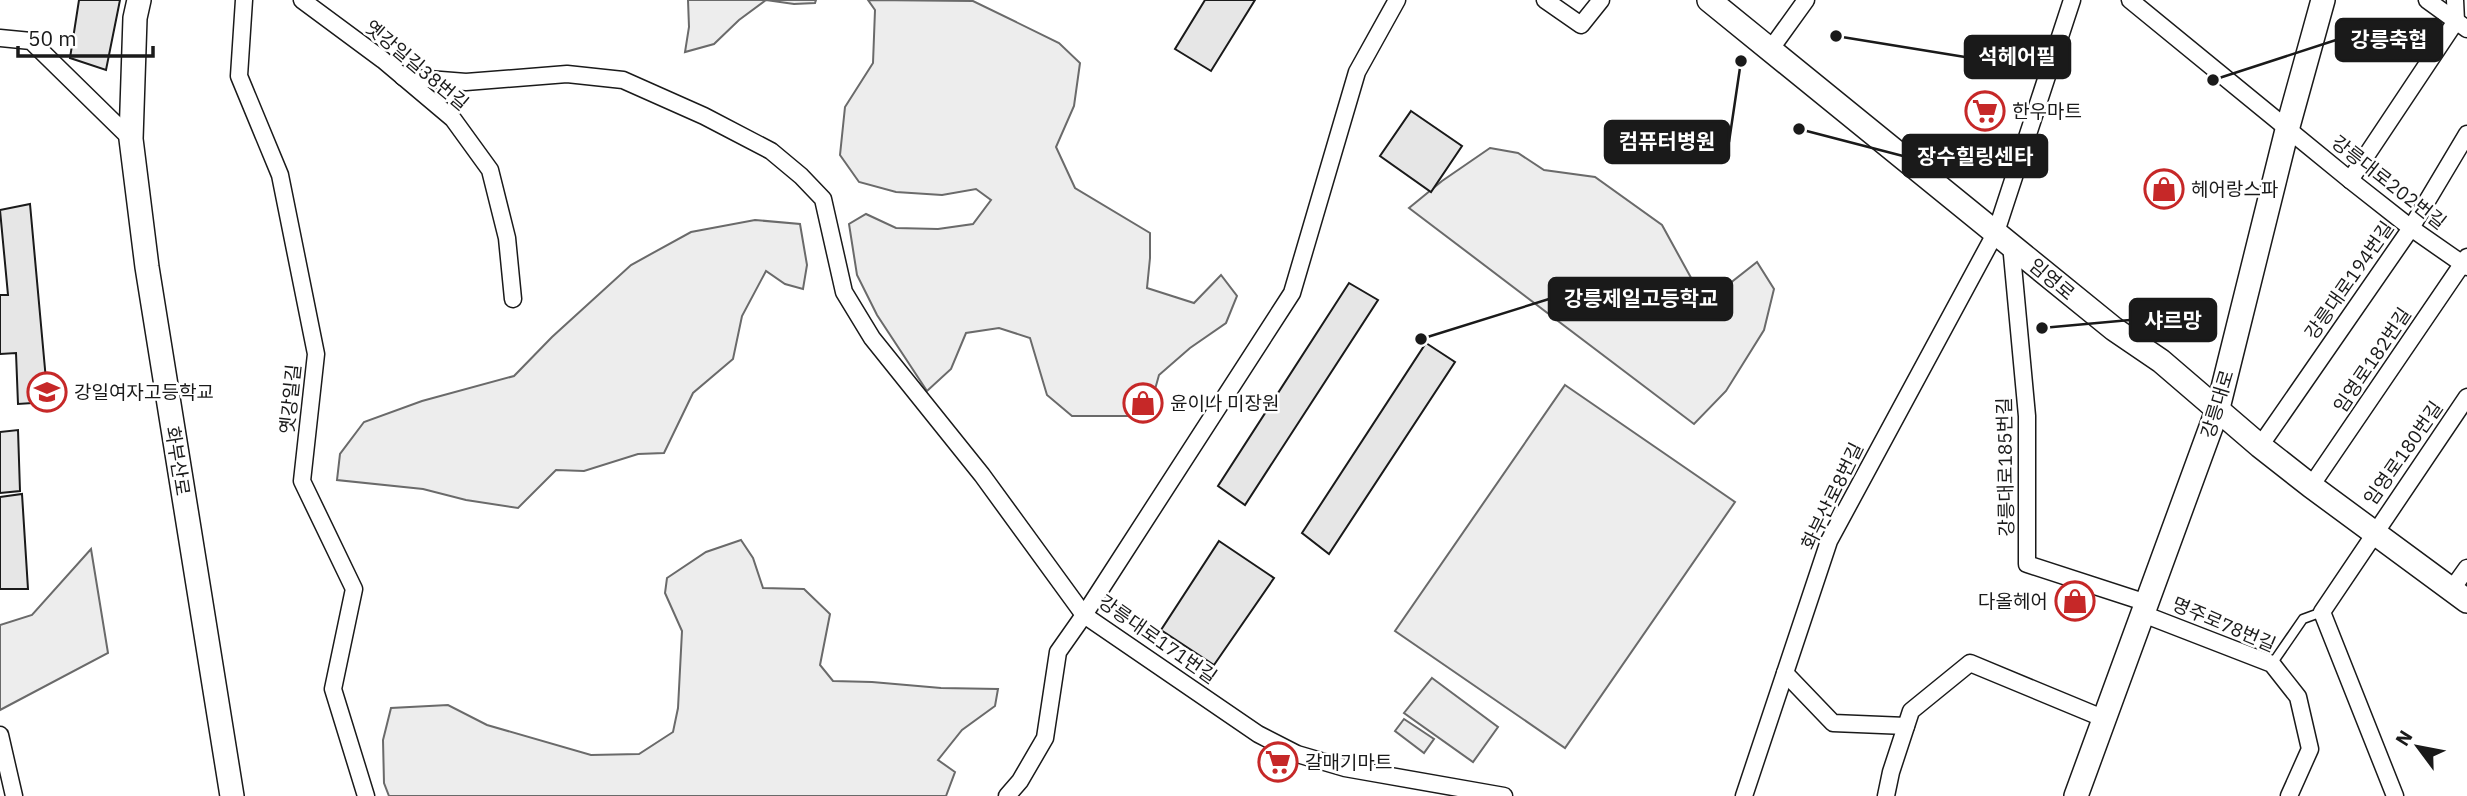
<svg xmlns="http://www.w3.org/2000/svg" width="2467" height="796" font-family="'IBM Plex Sans','Noto Sans KR',sans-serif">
<rect width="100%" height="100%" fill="#fff"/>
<g fill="#ededed" stroke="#6a6a6a" stroke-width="2">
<path d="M688,0H816L815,3L794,4L766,0L739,20L714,44L685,52L689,27Z"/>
<path d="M868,0L973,1L1059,43L1080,63L1074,106L1056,147L1075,188L1150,233V258L1147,288L1194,303L1221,275L1237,296L1226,323L1190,348L1159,375L1149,411L1133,416H1072L1047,395L1030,338L999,328L966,333L951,369L927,391L877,315L857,275L849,224L866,214L896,228L938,229L973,224L991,200L976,189L942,195L896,192L859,182L840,155L845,107L873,63L875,10Z"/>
<path d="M1490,148L1518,153L1544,170L1595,177L1662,225L1695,285L1715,295L1757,262L1774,289L1764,330L1726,391L1694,424L1409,208L1442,181Z"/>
<path d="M755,220L800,224L807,265L803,289L785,284L766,271L742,316L733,359L693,393L664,453L638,454L584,471L556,470L518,508L466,500L423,489L337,480L340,454L364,422L422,401L514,376L552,337L631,265L691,232Z"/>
<path d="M1565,385L1735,502L1565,748L1395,631Z"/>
<path d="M741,540L753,558L763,588L804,589L830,614L820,665L833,681L872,682L941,688L998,689L995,706L962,730L938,760L955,772L946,796H389L384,783L383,740L391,708L448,705L487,725L591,755L639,754L673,732L678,708L682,631L665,593L667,578L706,552Z"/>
<path d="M91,549L108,653L0,710V625L32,615Z"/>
<path d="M1432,678L1498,727L1473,762L1404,713Z"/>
<path d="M1404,719L1434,739L1424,753L1395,731Z"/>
</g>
<g fill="#e6e6e6" stroke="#1a1a1a" stroke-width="2">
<path d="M79,0H120L106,70L70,58Z"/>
<path d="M1205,0H1255L1211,71L1175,49Z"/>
<path d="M1411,111L1462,146L1431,192L1380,156Z"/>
<path d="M30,204L48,402L18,404L16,353L0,354V295H8L0,210Z"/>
<path d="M1349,283L1378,300L1245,505L1218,486Z"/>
<path d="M1426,343L1455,362L1329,554L1302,533Z"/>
<path d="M18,430L20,491L0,493V432Z"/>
<path d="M22,494L28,589H0V497Z"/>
<path d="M1219,541L1274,578L1214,665L1161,630Z"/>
</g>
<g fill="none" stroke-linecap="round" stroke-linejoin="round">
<g stroke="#1a1a1a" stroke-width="11">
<path id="lane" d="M2272,664L2303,619L2322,612"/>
</g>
<g stroke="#1a1a1a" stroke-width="19">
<g id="street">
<path d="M244,0L239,76L280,175L316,354L302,481L354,589L333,689L366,796"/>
<path d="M302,0L383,60L453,119L490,170L507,238L513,299"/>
<path d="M1545,0L1581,25L1601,0"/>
<path d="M2130,0L2350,180L2411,228L2467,267"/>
<path d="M2427,0L2467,29"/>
<path d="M0,38L31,41L131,139"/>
<path d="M1770,50L1806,0"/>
<path d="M403,77L466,82L567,74L623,80L704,116L771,151L801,176L823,199L844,292L872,338L982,475L1084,615L1258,734L1297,754L1345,768L1504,796"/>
<path d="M2350,180L2456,21L2455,0"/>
<path d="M2011,244L2027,416V564L2147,603"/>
<path d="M2260,446L2411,228L2467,134"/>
<path d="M2311,486L2467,257"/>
<path d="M2452,589L2467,568"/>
<path d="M2143,614L2272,664L2298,697L2310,749L2289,796"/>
<path d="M1785,673L1833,723L1906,726"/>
<path d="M0,735L14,796"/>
<path d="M1007,796L1020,781L1045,738L1058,652L1084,615L1292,293L1357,72L1397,0"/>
<path d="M1744,796L1829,541L1996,232L2072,0"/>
<path d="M1886,796L1891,772L1911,711L1970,663L2105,719"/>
<path d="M2395,796L2322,612L2467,397"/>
</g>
</g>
<g stroke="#1a1a1a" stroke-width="26">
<g id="secondary">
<path d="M139,0L135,18L131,139L147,267L232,796"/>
<path d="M1709,0L2114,329L2161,361L2260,446L2311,486L2467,601"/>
<path d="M2076,796L2218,408L2287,130L2323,0"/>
</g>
</g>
<use href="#lane" stroke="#fff" stroke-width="8"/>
<use href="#street" stroke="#fff" stroke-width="16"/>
<use href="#secondary" stroke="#fff" stroke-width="23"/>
</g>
<defs>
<g id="supermarket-ring" transform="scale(2.0125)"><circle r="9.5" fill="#fff" stroke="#c62828" stroke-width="1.5"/><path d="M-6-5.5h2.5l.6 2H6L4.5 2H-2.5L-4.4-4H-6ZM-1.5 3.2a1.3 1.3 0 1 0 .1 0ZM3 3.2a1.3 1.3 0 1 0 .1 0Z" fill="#c62828"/></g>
<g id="shop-ring" transform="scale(2.0125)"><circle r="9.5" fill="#fff" stroke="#c62828" stroke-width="1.5"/><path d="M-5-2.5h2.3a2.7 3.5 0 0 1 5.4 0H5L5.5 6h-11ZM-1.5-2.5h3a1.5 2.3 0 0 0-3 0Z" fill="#c62828"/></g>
<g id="school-ring" transform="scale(2.0125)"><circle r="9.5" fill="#fff" stroke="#c62828" stroke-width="1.5"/><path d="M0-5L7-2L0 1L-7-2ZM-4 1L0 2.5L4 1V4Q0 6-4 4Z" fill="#c62828"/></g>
</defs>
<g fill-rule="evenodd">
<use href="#supermarket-ring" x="1985" y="111"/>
<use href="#shop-ring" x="2164" y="189"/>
<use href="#school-ring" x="47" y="392"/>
<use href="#shop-ring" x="1143" y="403"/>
<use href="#shop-ring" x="2075" y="601"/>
<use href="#supermarket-ring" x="1278" y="762"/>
</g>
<g text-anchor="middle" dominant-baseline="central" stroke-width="5" stroke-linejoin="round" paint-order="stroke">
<g font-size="19" fill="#1a1a1a" stroke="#fff">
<text transform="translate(417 65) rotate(40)">옛강일길38번길</text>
<text transform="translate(2389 182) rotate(38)">강릉대로202번길</text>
<text transform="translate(2052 279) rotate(40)">임영로</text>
<text transform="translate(2349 280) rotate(-55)">강릉대로194번길</text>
<text transform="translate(2372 360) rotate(-56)">임영로182번길</text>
<text transform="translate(290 399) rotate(-84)">옛강일길</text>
<text transform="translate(2217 404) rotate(-73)">강릉대로</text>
<text transform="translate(2403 453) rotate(-55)">임영로180번길</text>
<text transform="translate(178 461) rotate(81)">화부산로</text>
<text transform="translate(2005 467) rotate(-91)">강릉대로185번길</text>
<text transform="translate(1832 496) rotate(-64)">화부산로8번길</text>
<text transform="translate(2224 624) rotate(23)">명주로78번길</text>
<text transform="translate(1158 639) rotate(35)">강릉대로171번길</text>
</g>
<g font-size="19" fill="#1a1a1a" stroke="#fff" text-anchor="start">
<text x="2012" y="111">한우마트</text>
<text x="2191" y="189">헤어랑스파</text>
<text x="74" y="392">강일여자고등학교</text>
<text x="1170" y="403">윤이나 미장원</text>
<text x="2048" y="601" text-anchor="end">다올헤어</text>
<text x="1305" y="762">갈매기마트</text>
</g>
</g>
<path fill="none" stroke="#1a1a1a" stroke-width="2.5" d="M2213 80L2336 40M1836 36L1965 57M1741 61L1729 142M1799 129L1903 156M1421 339L1549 299M2042 328L2130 320"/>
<g fill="#1a1a1a" stroke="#fff" stroke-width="2.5">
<circle cx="2213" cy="80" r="7"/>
<circle cx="1836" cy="36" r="7"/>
<circle cx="1741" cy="61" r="7"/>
<circle cx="1799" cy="129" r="7"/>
<circle cx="1421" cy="339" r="7"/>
<circle cx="2042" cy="328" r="7"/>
</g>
<g fill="#1a1a1a" stroke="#1a1a1a" stroke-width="2.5">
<rect x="2336" y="19" width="106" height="42" rx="7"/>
<rect x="1965" y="36" width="105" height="42" rx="7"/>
<rect x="1605" y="121" width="124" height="42" rx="7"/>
<rect x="1903" y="135" width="144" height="42" rx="7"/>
<rect x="1549" y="278" width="183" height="42" rx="7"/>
<rect x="2130" y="299" width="86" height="42" rx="7"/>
</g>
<g font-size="21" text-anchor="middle" font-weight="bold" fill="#fff">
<text x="2389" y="47">강릉축협</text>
<text x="2017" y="64">석헤어필</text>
<text x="1667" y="149">컴퓨터병원</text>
<text x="1975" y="164">장수힐링센타</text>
<text x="1641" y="306">강릉제일고등학교</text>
<text x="2173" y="328">샤르망</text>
</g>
<g transform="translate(2418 747) rotate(302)" stroke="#ffffff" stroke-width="5" paint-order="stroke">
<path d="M0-5L12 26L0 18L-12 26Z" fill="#1a1a1a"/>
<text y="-10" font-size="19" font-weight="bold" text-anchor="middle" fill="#1a1a1a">N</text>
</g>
<path d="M18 46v10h135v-10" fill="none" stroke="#1a1a1a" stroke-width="3.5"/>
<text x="28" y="46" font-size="21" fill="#1a1a1a" stroke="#ffffff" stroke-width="5" paint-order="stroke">50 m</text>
</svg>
